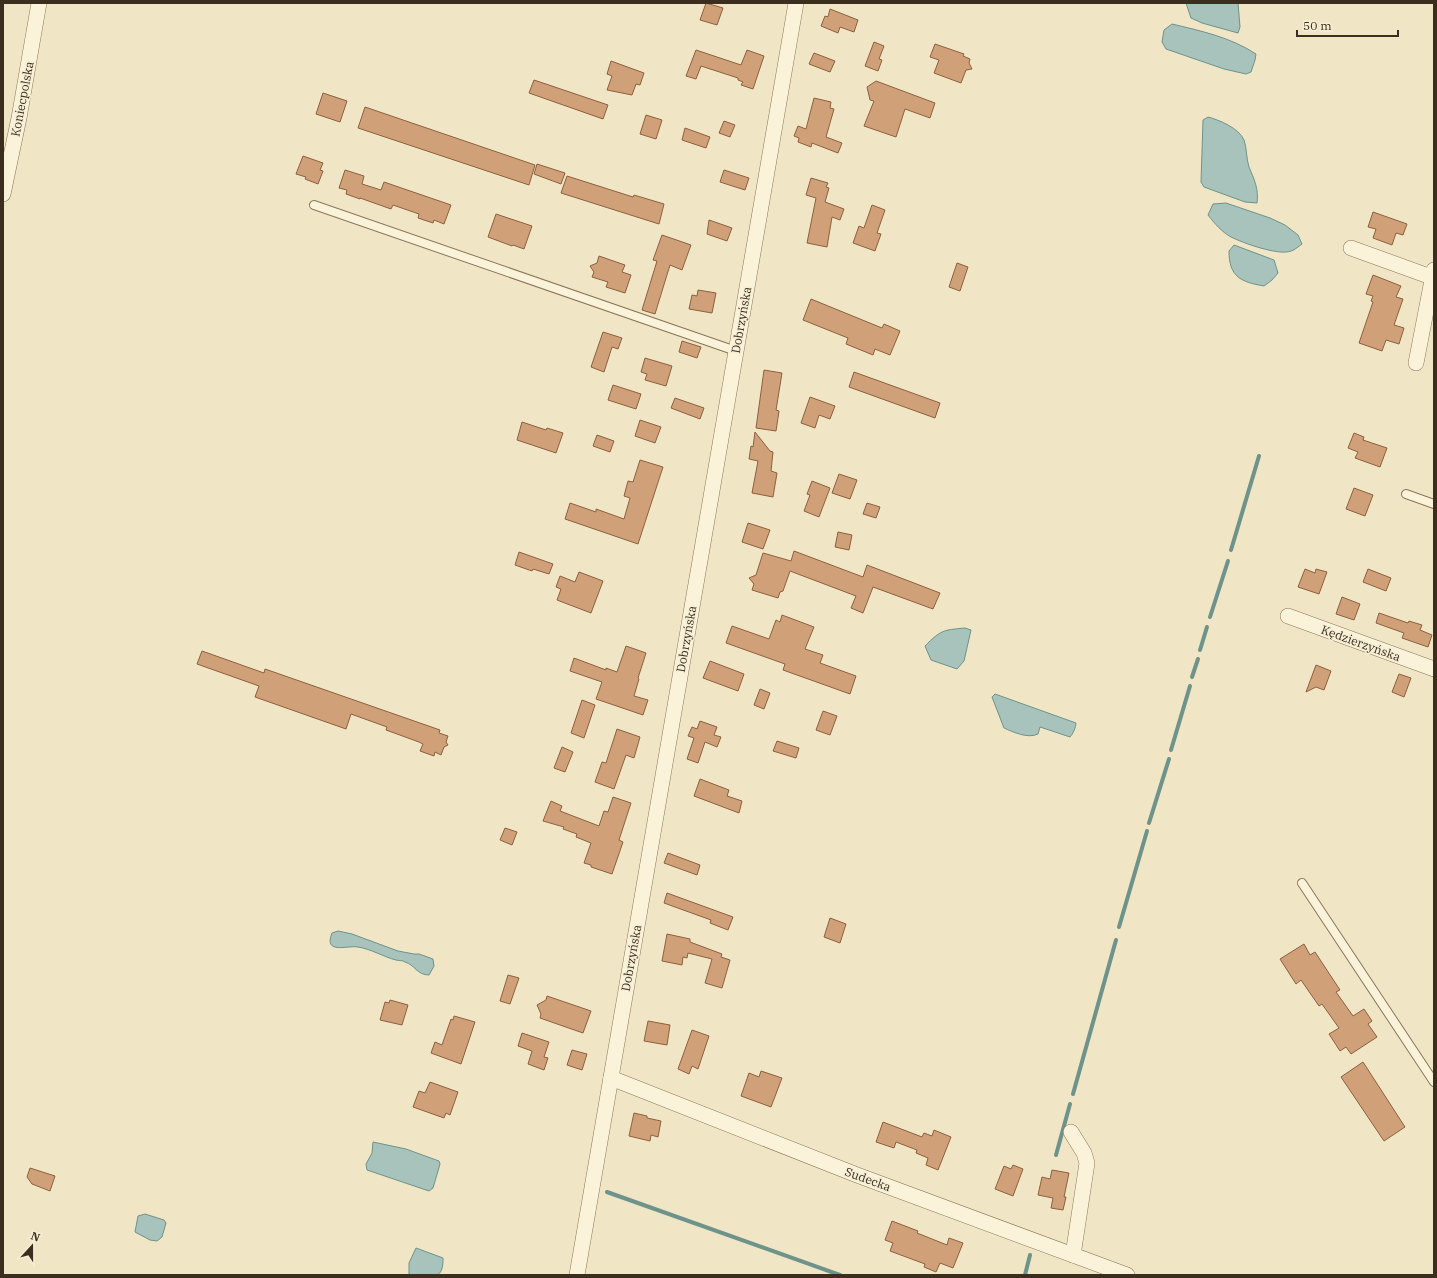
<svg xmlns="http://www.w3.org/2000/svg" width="1437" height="1278" font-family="'IBM Plex Serif',serif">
<rect width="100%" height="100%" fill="#f0e5c5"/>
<g fill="#a7c3bc" stroke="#6d938a">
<path d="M1186,3H1238L1240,27L1238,33L1202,23L1191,18Z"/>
<path d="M1172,24C1201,31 1230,37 1256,54L1255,60L1251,72L1246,74L1224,69L1166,49L1162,42L1164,30Z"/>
<path d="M1208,117C1219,120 1239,128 1244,140C1247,148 1246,158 1249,167C1254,179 1259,189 1257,203L1245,202L1204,187L1201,182L1203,120Z"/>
<path d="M1226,203L1270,218L1285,225L1298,235L1302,244C1299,246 1295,250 1291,251C1279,256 1243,243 1231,237C1222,232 1215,224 1208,215L1213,204Z"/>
<path d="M1234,245L1274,260L1278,273L1272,280L1264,286C1241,282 1229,277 1229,251Z"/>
<path d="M965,628L971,630L964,661L957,669L931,660L925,646C941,630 943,630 965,628Z"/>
<path d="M995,694L1076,723C1076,727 1073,734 1070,737L1040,727L1038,734C1028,739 1013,732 1004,728L992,697Z"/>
<path d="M338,931L352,934L398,951L414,954H419L433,959L434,966L429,975C417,975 415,965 405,962C403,960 399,961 396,960C384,957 371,949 358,947C348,945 323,955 332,933Z"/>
<path d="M373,1142L406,1149L439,1161L440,1164L433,1188L429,1191L367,1170L366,1164L372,1153Z"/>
<path d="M145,1214L164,1220L166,1223L162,1237L157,1241L150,1240L135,1232L138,1216Z"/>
<path d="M416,1248L443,1258C443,1264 443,1272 437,1275H409V1263Z"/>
</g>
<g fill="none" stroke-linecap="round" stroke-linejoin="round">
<g stroke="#6d938a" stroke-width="4">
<path d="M1231,550L1259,456"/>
<path d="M1210,617L1228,561"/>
<path d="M1200,650L1207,627"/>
<path d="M1192,677L1198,659"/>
<path d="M1171,750L1190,686"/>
<path d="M1149,823L1169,759"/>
<path d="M1119,927L1147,831"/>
<path d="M1073,1094L1116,940"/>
<path d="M1056,1155L1070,1104"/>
<path d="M607,1192L840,1275"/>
<path d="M1025,1275L1030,1255"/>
</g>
</g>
<g fill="#d0a079" stroke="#8d603e">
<path d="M706,3L723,8L717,25L700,20Z"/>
<path d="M830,9L858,20L854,32L840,27L838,33L821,26L825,16L828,17Z"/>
<path d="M874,42L884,46L879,59L882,60L878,71L865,66Z"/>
<path d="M935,44L964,54L963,56L970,59L969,63L972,69L966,70L961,83L934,73L939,60L930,57Z"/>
<path d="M696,50L741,65L747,50L764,56L753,89L741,85L743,82L738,80V78L701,66L696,79L686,76Z"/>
<path d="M814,53L835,61L830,72L809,64Z"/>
<path d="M611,61L644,73L640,85L636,84L632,95L607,90L612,76L607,74Z"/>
<path d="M534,80L608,105L603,119L529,93Z"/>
<path d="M876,81L935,103L930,118L905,109L896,137L864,126L874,101L870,100L867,87Z"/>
<path d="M323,93L347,101L340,122L316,114Z"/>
<path d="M814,98L831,102L830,108L834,109L826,137L842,143L838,153L812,143L811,147L798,142L799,138L794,136L798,126L806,129Z"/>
<path d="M365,107L535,165L529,185L358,128Z"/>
<path d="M646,115L662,120L656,139L640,134Z"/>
<path d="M724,121L735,125L730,137L719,133Z"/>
<path d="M685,128L710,137L706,148L682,140Z"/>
<path d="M303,156L323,163L320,170L323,171L318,184L305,179L306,177L296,174Z"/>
<path d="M537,164L565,173L561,184L534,174Z"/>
<path d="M345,170L364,176L362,184L381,190L384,182L451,205L444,224L434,220L433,223L418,218L419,214L393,205L391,209L360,198V199L346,194L347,190L339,188Z"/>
<path d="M724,170L749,178L745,190L720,182Z"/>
<path d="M567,176L633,197L634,195L664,204L659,224L561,193Z"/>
<path d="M811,178L828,183L826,187L829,188L825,202L844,209L840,220L832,217L827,247L807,243L816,198L806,195Z"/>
<path d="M872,205L885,210L877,233L881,234L875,251L853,243L859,226L864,228Z"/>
<path d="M1373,212L1407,224L1403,235L1396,233L1392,245L1373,238L1376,229L1368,227Z"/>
<path d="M496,214L532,226L524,249L513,245L512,246L488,237Z"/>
<path d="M709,220L732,228L727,241L707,234Z"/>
<path d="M662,235L691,245L682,270L670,265L655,314L642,310L657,261L653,260Z"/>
<path d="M599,256L625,265L622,272L631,275L625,293L606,287L608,282L592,277L594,272L590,266L597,263Z"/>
<path d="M957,263L968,267L960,291L949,287Z"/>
<path d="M1373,275L1401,286L1396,297L1403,299L1394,325L1404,328L1399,344L1386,340L1382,351L1359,343L1373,302L1371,301L1373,296L1366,294Z"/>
<path d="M698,290L716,293L712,313L689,309L692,295L697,296Z"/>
<path d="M811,299L882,328L884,324L900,331L890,355L875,349L873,355L846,344L848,338L803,320Z"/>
<path d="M603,332L622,338L618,349L612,347L604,372L591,367Z"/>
<path d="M682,341L701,347L697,358L679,352Z"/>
<path d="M645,358L672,366L666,386L645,380L647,374L641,372Z"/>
<path d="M764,370L782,373L776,410L779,411L776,431L756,428Z"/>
<path d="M854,372L940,403L935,418L849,387Z"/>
<path d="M613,385L641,394L636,409L608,400Z"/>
<path d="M810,397L835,406L830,419L819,415L815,428L801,423Z"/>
<path d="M675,398L704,408L700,419L671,408Z"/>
<path d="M640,420L661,427L655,443L635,436Z"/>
<path d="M522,422L546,430L547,428L563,433L556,453L517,440Z"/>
<path d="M755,432L770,451L773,452L771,471L777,473L773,497L752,493L758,461L749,459L751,446L753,447Z"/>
<path d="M1354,433L1364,437L1363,440L1387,448L1380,467L1355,458L1358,452L1348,448Z"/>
<path d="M597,435L614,441L610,452L593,446Z"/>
<path d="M640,460L663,467L638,544L565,519L570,503L596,512V509L624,519L630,498L624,496L628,481L633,482Z"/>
<path d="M839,474L857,480L850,499L832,493Z"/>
<path d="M812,481L830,488L819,517L804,511L810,495L807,494Z"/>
<path d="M1354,488L1373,495L1365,516L1346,509Z"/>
<path d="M867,503L880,507L876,518L863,514Z"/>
<path d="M748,523L770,530L763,549L742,542Z"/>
<path d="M838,532L852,535L849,550L835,547Z"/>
<path d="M794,551L863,577L867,565L940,593L933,609L873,587L863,613L851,608L856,596L790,571L783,591L780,592L778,598L752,590L754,584L749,578L756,575L763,553L791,561Z"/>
<path d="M519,552L553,564L549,574L533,569L532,571L515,565Z"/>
<path d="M1305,569L1315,573L1316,569L1327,572L1319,594L1298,587Z"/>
<path d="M1368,569L1391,578L1386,591L1363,582Z"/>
<path d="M579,572L603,581L591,613L557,600L561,589L556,587L560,576L575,582Z"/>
<path d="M1342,597L1360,604L1354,620L1336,614Z"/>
<path d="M1379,613L1408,623L1409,621L1422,625L1420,630L1432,635L1428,647L1402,638L1404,633L1376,623Z"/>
<path d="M782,615L814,627L805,649L823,655L820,663L856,676L850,694L783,670L785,664L726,643L732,626L769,639L776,620L780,622Z"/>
<path d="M626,646L646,653L638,678L639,679L634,696L648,700L643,715L596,699L602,682L570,671L574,658L606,670V668L617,672Z"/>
<path d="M202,651L264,673L265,669L440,730L439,733L448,736L446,742L448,745L444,747L441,755L435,752L434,756L420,751L423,744L419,742L386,730L387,727L351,714L346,729L255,697L259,686L197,664Z"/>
<path d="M710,661L744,674L738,691L703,678Z"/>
<path d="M1316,665L1331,671L1324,690L1316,687L1306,692Z"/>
<path d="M1399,674L1411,678L1404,697L1392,692Z"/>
<path d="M760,689L770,693L764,709L754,705Z"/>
<path d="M582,700L595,705L584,738L571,733Z"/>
<path d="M823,711L837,716L830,735L816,730Z"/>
<path d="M700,721L717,727L714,735L721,737L717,747L705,742L698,763L687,759L694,738L688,736L692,727L697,729Z"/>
<path d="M617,729L640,737L634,758L626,755L614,789L595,782L602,762L606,763Z"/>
<path d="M777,741L799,748L796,758L773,751Z"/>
<path d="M562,747L573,752L565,772L554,768Z"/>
<path d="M700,779L729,790L727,796L742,801L739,813L694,796Z"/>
<path d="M613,797L631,803L619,840L623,842L612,874L591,867V865L584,863L591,843L576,837L577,834L563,829L564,827L543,821L551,801L562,806L560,811L599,826L604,811L608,812Z"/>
<path d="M505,828L517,832L512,845L500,840Z"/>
<path d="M668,853L700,865L697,875L664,863Z"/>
<path d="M667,893L733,917L728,930L710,923L711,920L664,903Z"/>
<path d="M830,918L846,924L840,943L824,937Z"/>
<path d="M667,934L690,939V942L722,954L721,957L730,960L722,988L705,983L712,959L688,953L687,958L683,957L682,965L662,961Z"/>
<path d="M1304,944L1310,955L1315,952L1340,990L1336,992L1353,1016L1364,1009L1372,1021L1368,1024L1377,1037L1351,1054L1346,1047L1340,1051L1329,1034L1339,1028L1322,1004L1319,1006L1301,980L1296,984L1280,959Z"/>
<path d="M508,975L519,978L510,1004L500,1001Z"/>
<path d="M547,996L591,1011L583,1033L540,1018L541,1014L537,1005L546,1000Z"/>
<path d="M390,1000L408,1005L402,1025L380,1020L385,1002L389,1003Z"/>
<path d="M454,1016L475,1022L461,1064L431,1053L435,1042L442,1045L451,1019L453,1020Z"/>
<path d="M648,1021L670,1025L667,1045L644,1041Z"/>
<path d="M692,1030L709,1036L698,1069L692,1066L689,1074L678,1069Z"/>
<path d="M522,1033L549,1042L544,1057L548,1058L544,1070L528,1064L532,1051L518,1046Z"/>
<path d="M572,1050L587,1054L582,1070L567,1065Z"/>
<path d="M1363,1062L1405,1127L1384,1141L1341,1077Z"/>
<path d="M761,1071L782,1078L771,1107L741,1096L749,1073L759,1077Z"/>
<path d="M430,1082L458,1092L450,1115L446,1113L444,1118L413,1107L419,1091L425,1093Z"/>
<path d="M634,1113L647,1116V1118L661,1121L658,1137L651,1135L650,1141L629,1136Z"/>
<path d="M883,1122L922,1137L924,1133L932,1136L934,1130L951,1137L938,1170L926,1165L928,1158L916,1153L917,1150L896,1142L894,1148L876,1142Z"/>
<path d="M1013,1165L1023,1169L1013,1196L995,1189L1004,1166L1011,1169Z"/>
<path d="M30,1168L55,1176L50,1191L32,1184L27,1177Z"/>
<path d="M1052,1170L1069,1173L1064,1197H1066L1063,1210L1051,1208L1053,1198L1038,1195L1042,1177L1050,1179Z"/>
<path d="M892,1221L918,1231L917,1233L947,1245L949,1238L963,1243L953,1268L940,1263L936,1272L924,1267L925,1264L890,1251L893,1243L885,1240Z"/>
</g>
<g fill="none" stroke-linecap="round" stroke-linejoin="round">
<g stroke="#8c765a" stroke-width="10">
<g id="service">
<path d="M314,205L736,351"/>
<path d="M1406,494L1434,504"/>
<path d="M1302,883L1434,1082"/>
</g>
</g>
<g stroke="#8c765a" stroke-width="16">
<g id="minor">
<path d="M3,194L19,118L39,3"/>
<path d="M1351,248L1434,278"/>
<path d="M1416,363L1434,270"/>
<path d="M1288,616L1434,669"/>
<path d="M611,1078L857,1175L1127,1275"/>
<path d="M1071,1132L1084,1153L1087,1163L1073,1255"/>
<path d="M577,1275L796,3"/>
</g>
</g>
<use href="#service" stroke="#faf2d9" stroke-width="8"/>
<use href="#minor" stroke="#faf2d9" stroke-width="15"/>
</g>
<g text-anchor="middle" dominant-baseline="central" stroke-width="3" stroke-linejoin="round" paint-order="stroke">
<g font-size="12" fill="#3c2e1e" stroke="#f7efd5">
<text transform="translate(22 99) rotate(-79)">Koniecpolska</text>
<text transform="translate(741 320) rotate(-80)">Dobrzyńska</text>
<text transform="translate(686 639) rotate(-80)">Dobrzyńska</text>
<text transform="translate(1361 643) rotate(20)">Kędzierzyńska</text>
<text transform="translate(631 958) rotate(-80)">Dobrzyńska</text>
<text transform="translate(868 1179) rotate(20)">Sudecka</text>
</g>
</g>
<rect width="1437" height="1278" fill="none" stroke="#3c2e1e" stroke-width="8"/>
<g transform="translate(32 1246) rotate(21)" stroke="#f7efd5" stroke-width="3" paint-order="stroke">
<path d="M0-3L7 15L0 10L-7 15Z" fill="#3c2e1e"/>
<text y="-6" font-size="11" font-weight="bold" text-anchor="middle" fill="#3c2e1e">N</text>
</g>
<path d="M1297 30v6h101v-6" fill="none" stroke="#3c2e1e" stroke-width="2"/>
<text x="1303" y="30" font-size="12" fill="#3c2e1e" stroke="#f7efd5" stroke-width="3" paint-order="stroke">50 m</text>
</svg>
